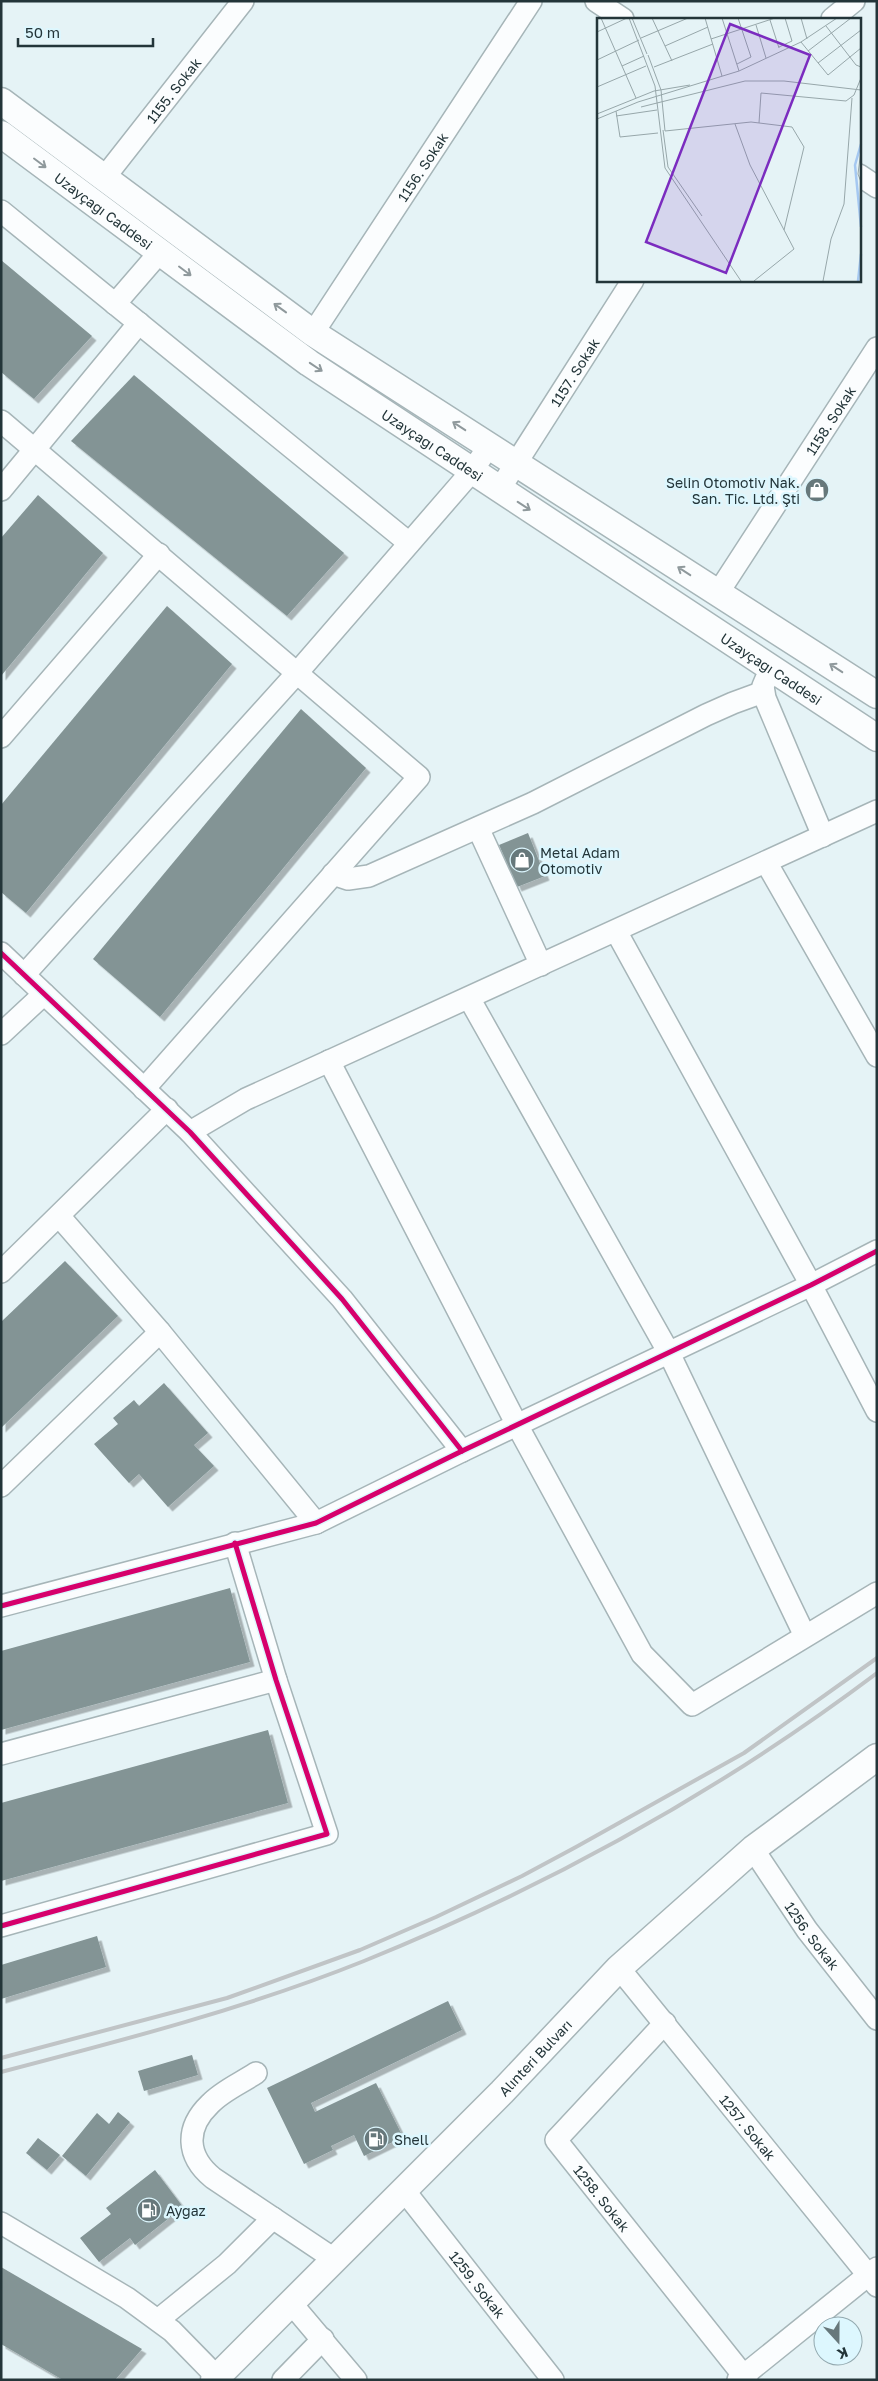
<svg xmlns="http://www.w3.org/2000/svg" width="878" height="2381" font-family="'Golos Text',sans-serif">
<defs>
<filter id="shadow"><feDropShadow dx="4.5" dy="4.5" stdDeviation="0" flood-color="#0004"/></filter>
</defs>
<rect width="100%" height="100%" fill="#e5f3f6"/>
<g fill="#839495" filter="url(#shadow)">
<path d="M1,260L92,336L34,399L1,372Z"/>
<path d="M134,375L344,553L287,616L71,441Z"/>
<path d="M38,495L103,553L1,676V538Z"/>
<path d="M167,606L232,664L26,913L1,892V805Z"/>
<path d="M301,709L366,768L160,1017L93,959Z"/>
<path d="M528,833L545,876L517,887L499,845Z"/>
<path d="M65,1261L118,1316L1,1428V1322Z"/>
<path d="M164,1383L208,1433L194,1445L214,1466L168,1507L139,1474L129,1483L94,1444L118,1424L113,1418L134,1400L139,1406Z"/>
<path d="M230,1588L250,1662L1,1730V1651Z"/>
<path d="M268,1730L288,1803L1,1881V1803Z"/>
<path d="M97,1936L106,1967L1,1999V1965Z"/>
<path d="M448,2001L462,2030L311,2103L315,2112L376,2083L403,2137L364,2156L354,2135L331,2146L333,2150L304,2164L267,2088Z"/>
<path d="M192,2055L198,2075L144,2091L138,2071Z"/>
<path d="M118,2112L130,2122L86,2176L62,2156L97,2113L109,2124Z"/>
<path d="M38,2138L60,2155L47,2170L26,2153Z"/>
<path d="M155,2170L183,2207L135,2245L130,2238L99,2262L80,2238L111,2214L106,2208Z"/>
<path d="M1,2267L142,2349L115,2380H63L1,2344Z"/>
</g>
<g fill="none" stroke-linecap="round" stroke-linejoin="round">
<g stroke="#a6b5b8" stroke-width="24">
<g id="minor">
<path d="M596,1L623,19"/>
<path d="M832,19L854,1"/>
<path d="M859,175L877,187"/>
<path id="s1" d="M104,178L243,1"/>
<path d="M1,211L409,543"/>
<path d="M115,304L160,252"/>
<path id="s2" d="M313,333L531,1"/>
<path d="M1,421L419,777L144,1089"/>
<path d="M1,490L139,323"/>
<path id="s3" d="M499,490L633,280"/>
<path id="s4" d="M718,593L877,348"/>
<path d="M766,679L763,686L765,698L823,836"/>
<path d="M1,737L159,554"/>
<path d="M478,828L541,965"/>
<path d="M766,862L877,1056"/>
<path d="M333,874L348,879L369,876L533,803L706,715L733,703L763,692"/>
<path d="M616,931L811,1285L877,1411"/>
<path d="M1,953L190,1132L342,1299L462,1451"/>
<path d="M24,975L297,673L472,471L489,446"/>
<path d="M469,998L669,1353L805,1636"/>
<path d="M1,1034L44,994"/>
<path d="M329,1061L517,1425L642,1654L692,1705L877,1593"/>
<path d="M190,1132L246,1099L877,811"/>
<path d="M59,1216L160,1332L316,1523"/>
<path d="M1,1272L167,1109"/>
<path d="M1,1486L160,1332"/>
<path d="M1,1606L316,1523L462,1451L811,1285L877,1251"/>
<path d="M1,1754L276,1680"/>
<path id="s5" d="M753,1849L807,1930L877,2019"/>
<path d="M1,1926L327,1834L276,1680L235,1543"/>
<path id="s6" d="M619,1968L877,2286"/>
<path id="s7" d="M665,2023L556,2140L747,2380"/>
<path d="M256,2073C241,2083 222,2091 210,2104C185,2128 186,2156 213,2178L334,2259"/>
<path id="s8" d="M403,2189L553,2380"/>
<path d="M1,2223L127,2298L172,2331L217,2377"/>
<path d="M291,2303L356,2380"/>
<path d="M158,2320L227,2264L273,2218"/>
<path d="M283,2380L323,2339"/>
<path d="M738,2380L877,2268"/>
</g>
</g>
<g stroke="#a6b5b8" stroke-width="29">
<g id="major">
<path d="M1,101L313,333L877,695"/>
<path id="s9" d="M1,134L309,363L877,738"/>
<path id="s10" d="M214,2380L502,2092L619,1968L753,1849L877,1757"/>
</g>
</g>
<use href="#minor" stroke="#fbfdfe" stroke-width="21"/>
<use href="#major" stroke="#fbfdfe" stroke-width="26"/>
<g stroke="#c0c4c6" stroke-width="4">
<path d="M1,2058L227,1998L360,1950L436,1917L522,1876L576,1847L744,1753L877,1658"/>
<path d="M1,2072C124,2040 247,2008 364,1961C547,1887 719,1792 877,1673"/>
</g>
<g stroke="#ddf7fe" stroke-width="8">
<g id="cycleway">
<path d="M1,953L190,1132L342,1299L462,1451"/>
<path d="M1,1606L316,1523L462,1451L811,1285L877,1251"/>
<path d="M1,1926L327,1834L276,1680L235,1543"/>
</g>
</g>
<use href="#cycleway" stroke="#d6006c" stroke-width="5"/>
</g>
<defs><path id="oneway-shaft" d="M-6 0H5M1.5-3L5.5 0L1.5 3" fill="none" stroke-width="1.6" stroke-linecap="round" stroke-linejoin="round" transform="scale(1.25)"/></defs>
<g stroke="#8f999c">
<use href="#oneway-shaft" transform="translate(40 163) rotate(37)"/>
<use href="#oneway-shaft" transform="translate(185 271) rotate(37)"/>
<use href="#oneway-shaft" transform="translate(280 308) rotate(-144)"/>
<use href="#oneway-shaft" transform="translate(316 367) rotate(34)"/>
<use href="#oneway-shaft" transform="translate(459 426) rotate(-147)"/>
<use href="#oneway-shaft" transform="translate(524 506) rotate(33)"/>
<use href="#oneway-shaft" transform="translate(684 571) rotate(-147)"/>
<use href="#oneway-shaft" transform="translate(836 668) rotate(-147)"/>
</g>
<defs>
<g id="shop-disc" transform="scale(1.25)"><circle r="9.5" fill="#67787b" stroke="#ddf7fe"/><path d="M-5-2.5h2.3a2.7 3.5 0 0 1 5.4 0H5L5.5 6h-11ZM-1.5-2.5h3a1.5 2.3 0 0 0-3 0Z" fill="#fff"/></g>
<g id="fuel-disc" transform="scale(1.25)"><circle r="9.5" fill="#67787b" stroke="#ddf7fe"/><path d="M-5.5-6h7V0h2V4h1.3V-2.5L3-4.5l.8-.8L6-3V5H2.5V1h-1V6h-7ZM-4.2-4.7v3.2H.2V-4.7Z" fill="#fff"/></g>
</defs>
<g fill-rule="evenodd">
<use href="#shop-disc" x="817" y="490"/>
<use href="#shop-disc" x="522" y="860"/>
<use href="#fuel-disc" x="376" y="2139"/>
<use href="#fuel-disc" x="149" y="2210"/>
</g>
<g text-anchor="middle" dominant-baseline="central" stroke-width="5" stroke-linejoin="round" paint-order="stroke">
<g font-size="14" fill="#233539" stroke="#ddf7fe">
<text stroke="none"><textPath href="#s1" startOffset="112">1155. Sokak</textPath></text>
<text stroke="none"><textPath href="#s2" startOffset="199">1156. Sokak</textPath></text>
<text stroke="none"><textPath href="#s9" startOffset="128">Uzayçağı Caddesi</textPath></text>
<text stroke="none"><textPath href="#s3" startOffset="140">1157. Sokak</textPath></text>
<text stroke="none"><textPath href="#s4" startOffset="206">1158. Sokak</textPath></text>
<text stroke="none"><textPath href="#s9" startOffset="532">Uzayçağı Caddesi</textPath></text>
<text stroke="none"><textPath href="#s9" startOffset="938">Uzayçağı Caddesi</textPath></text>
<text stroke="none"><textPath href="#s5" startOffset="105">1256. Sokak</textPath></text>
<text stroke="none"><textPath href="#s10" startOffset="455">Alınteri Bulvarı</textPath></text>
<text stroke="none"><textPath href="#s6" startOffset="205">1257. Sokak</textPath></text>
<text stroke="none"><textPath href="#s7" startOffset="234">1258. Sokak</textPath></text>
<text stroke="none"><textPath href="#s8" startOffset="121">1259. Sokak</textPath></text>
</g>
<g font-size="14" fill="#233539" stroke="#ddf7fe" text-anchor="start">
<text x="800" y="482" text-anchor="end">Selin Otomotiv Nak.<tspan x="800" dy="16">San. Tic. Ltd. Şti</tspan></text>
<text x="540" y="852">Metal Adam<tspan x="540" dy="16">Otomotiv</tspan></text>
<text x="394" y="2139">Shell</text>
<text x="166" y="2210">Aygaz</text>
</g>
</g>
<g transform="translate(597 18)">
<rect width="264" height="264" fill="#e5f3f6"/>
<path fill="none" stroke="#a5c8f1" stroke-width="2.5" d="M264,126L258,147L264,209M261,263L264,236"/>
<path fill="none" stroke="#97a7aa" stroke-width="1" d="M4,0L39,80M32,0L58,68L68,150L144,263M35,0L50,36M55,0L75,43M108,0L125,58M125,0L142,53M204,0L210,21M173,2L182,30M159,7L169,40M229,8L259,47L264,49M0,14L30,0M44,20L91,0M114,21L178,0M204,24L231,57L264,30M68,28L111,9M182,29L195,23L188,0M211,33L254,0M51,37L64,72L68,113M0,42L42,22M221,45L264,12M140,46L154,39L141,0M25,48L47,38M57,49L116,26M0,69L49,48M44,89L148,63H187L264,72M19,93L23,119L61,115M0,96L57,73L93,67M19,98L60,92M0,101L41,84L142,53L204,24L240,0M162,105L164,75L249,83L257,77L264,60M138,106L153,147L197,231L157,263M66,112L71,149L105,198M68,113L154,104L195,109L207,129L187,212M264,132L261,156L264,164M226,263L234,221L247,186L255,80"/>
<path fill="#7b2cbf" fill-opacity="0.15" stroke="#7b2cbf" stroke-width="2.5" d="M133,6L213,37L129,255L49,224Z"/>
<rect width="264" height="264" fill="none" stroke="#233539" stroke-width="2.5"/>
</g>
<rect width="878" height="2381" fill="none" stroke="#233539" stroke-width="5"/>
<g transform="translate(838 2341) rotate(159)"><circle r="24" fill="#ddf7fe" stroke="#93a9af"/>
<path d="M0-4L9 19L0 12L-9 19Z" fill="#67787b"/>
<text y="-8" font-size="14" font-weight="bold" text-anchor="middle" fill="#233539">K</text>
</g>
<path d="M18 38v8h135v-8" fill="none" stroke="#233539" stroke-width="2.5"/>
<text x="25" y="38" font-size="15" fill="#233539" stroke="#ddf7fe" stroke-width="4" paint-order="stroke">50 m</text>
</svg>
